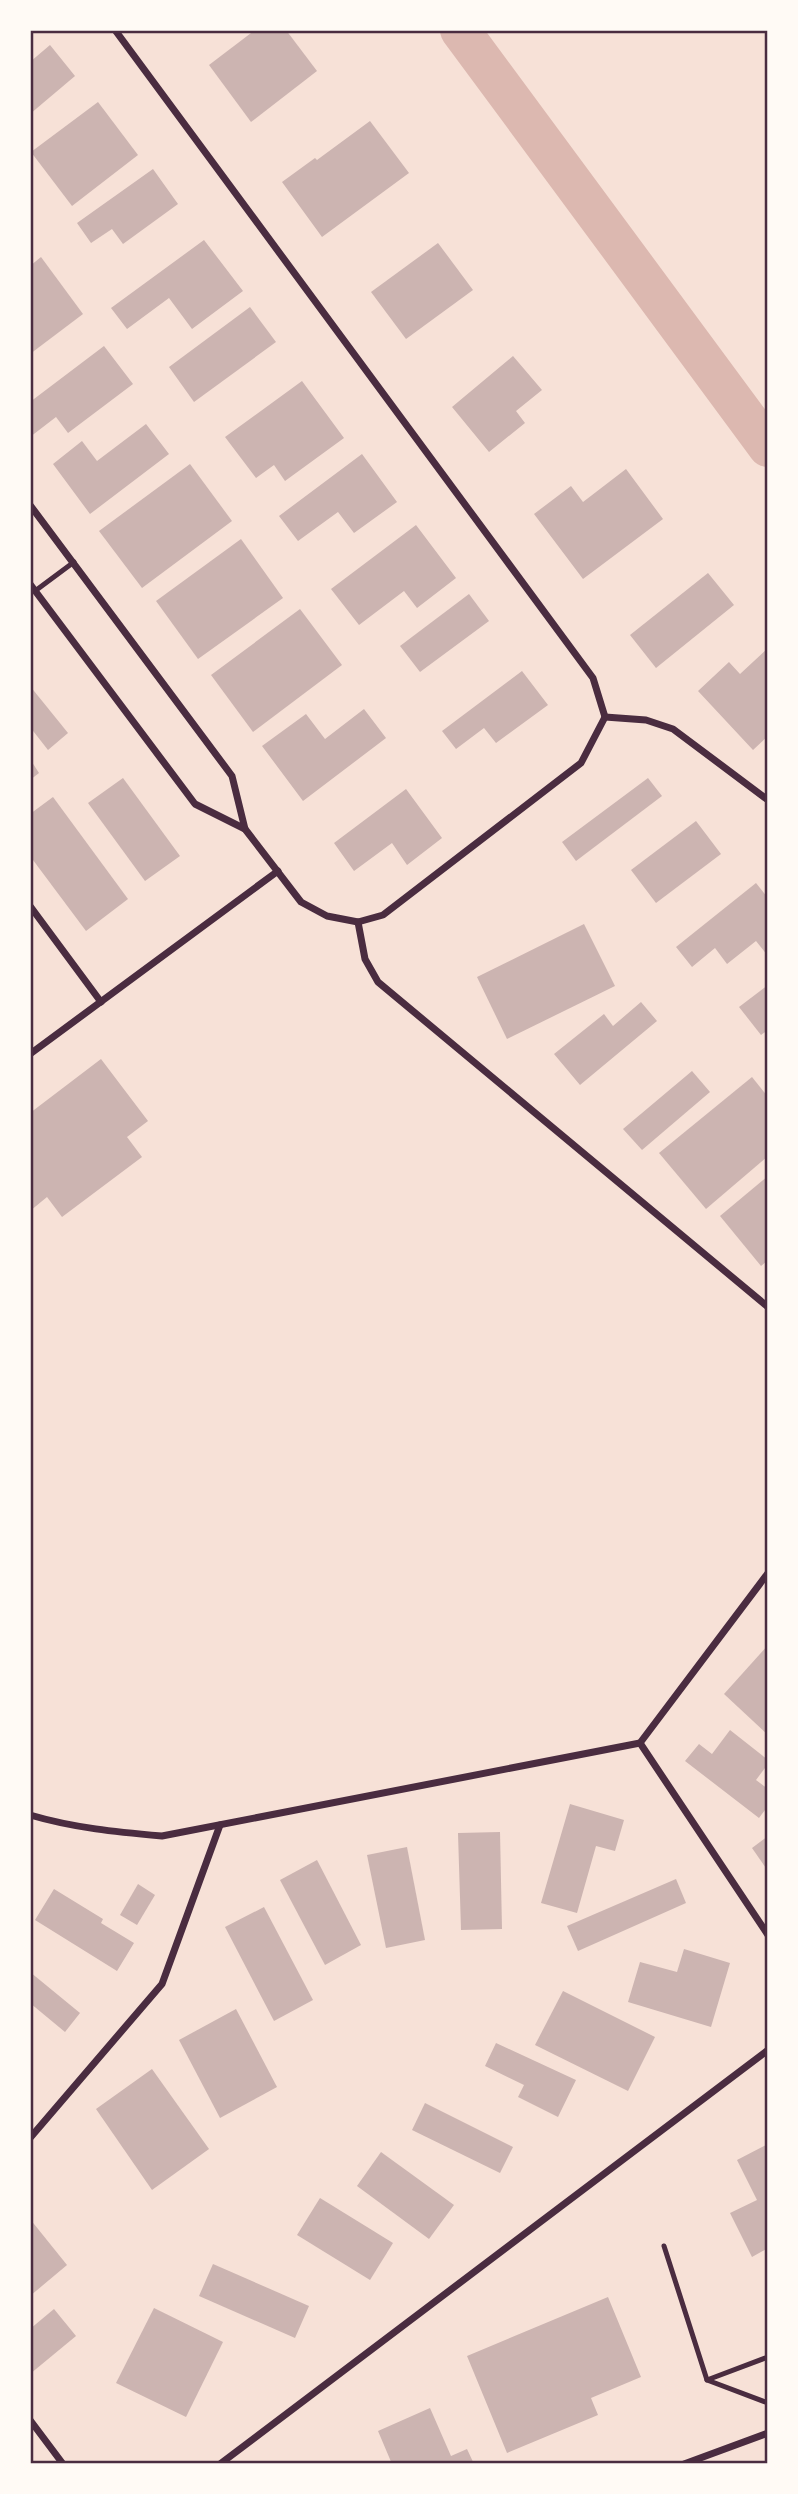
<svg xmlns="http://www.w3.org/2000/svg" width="798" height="2494" font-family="'Public Sans',sans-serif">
<rect width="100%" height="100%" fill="#f7e1d7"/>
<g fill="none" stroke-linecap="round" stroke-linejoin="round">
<path stroke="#dcb8b0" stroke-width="40" d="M460,30L768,447"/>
</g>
<g fill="#ccb4b1">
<path d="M255,30H286L317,71L251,122L209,65Z"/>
<path d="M50,45L75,76L30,114V62Z"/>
<path d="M98,102L138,155L72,206L31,152Z"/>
<path d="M370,121L409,173L322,237L282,182L315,158L317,160Z"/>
<path d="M153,169L178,204L123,244L112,229L91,243L77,223Z"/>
<path d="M204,240L243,291L192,329L169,298L127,329L111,308Z"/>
<path d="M438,243L473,290L406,339L371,292Z"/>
<path d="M41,257L83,314L30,354V266Z"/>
<path d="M250,307L276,342L194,402L169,367Z"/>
<path d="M104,346L133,384L68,433L56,417L30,437V402Z"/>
<path d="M513,356L542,390L516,411L525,423L489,452L452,407Z"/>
<path d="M302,381L344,438L285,481L274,465L256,478L225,437Z"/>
<path d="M146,424L169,454L90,514L53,464L82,441L97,461Z"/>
<path d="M362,454L397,502L354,533L338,512L298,541L279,516Z"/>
<path d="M190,464L232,521L142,588L99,531Z"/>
<path d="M626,469L663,519L583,579L534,514L571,486L583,502Z"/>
<path d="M416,525L456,578L417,608L404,591L359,625L331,589Z"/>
<path d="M241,539L283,598L198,659L156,601Z"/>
<path d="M708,573L734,605L656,668L630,635Z"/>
<path d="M469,594L489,621L420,672L400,646Z"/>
<path d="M300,609L342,665L253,732L211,675Z"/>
<path d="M768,648V736L753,750L698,691L729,662L740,674Z"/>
<path d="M522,671L548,705L496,743L484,728L456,749L442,731Z"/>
<path d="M30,686L68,733L48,750L30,727Z"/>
<path d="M364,709L386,738L303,801L262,746L306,714L325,739Z"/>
<path d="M30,759L39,773L30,780Z"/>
<path d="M123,778L180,856L145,881L88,803Z"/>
<path d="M648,778L662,796L576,861L562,842Z"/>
<path d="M406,789L442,838L407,865L392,843L354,871L334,843Z"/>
<path d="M53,797L128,899L86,931L30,856V814Z"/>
<path d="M696,821L721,854L656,903L631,870Z"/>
<path d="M756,883L768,898V956L756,941L727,964L715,948L692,967L676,947Z"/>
<path d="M584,924L615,986L507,1039L477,977Z"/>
<path d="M768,985V1030L761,1035L739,1007Z"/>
<path d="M641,1002L657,1021L580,1085L554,1054L604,1014L613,1026Z"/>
<path d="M101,1059L148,1121L127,1137L142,1157L62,1217L47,1197L30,1211V1113Z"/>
<path d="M692,1071L710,1092L642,1150L623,1129Z"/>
<path d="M752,1077L768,1097V1156L706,1209L659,1153Z"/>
<path d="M768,1176V1260L761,1266L720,1216Z"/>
<path d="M768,1645V1735L724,1694Z"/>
<path d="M730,1730L768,1760V1764L756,1780L768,1789V1806L759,1818L685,1761L699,1744L712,1754Z"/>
<path d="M570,1804L624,1820L615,1851L596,1846L577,1913L541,1903Z"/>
<path d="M500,1832L502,1929L461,1930L458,1833Z"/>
<path d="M768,1836V1871L752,1848Z"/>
<path d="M407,1847L425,1940L386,1948L367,1855Z"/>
<path d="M317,1860L361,1945L325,1965L280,1880Z"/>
<path d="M676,1879L686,1903L578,1951L567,1926Z"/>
<path d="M138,1884L155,1895L137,1925L120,1915Z"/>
<path d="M54,1889L103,1919L101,1923L134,1943L117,1971L35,1920Z"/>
<path d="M264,1907L313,2000L274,2021L225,1927Z"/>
<path d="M684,1949L730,1963L711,2027L628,2002L640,1962L677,1972Z"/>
<path d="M30,1972L80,2013L65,2032L30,2003Z"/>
<path d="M563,1991L655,2037L628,2091L535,2045Z"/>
<path d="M236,2009L277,2087L220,2118L179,2040Z"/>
<path d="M496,2043L576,2080L558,2117L518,2097L524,2085L485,2066Z"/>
<path d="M152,2069L209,2149L152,2190L96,2109Z"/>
<path d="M425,2103L513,2147L500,2173L412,2130Z"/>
<path d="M768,2144V2248L752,2257L730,2213L757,2200L737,2160Z"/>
<path d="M381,2152L454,2205L429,2239L357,2186Z"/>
<path d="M320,2198L393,2243L370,2280L297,2235Z"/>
<path d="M30,2219L67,2265L30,2296Z"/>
<path d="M213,2264L309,2306L295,2338L199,2296Z"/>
<path d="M608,2297L641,2377L591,2398L598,2415L507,2453L467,2356Z"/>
<path d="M154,2308L223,2342L186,2417L116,2383Z"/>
<path d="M54,2309L76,2336L30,2374V2329Z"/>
<path d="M430,2408L451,2456L467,2449L474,2464H392L378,2431Z"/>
</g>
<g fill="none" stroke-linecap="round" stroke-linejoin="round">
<g stroke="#4a2c40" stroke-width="5">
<path d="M35,591L74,562"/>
<path d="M664,2246L707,2380L768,2403"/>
<path d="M707,2380L768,2357"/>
</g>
<g stroke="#4a2c40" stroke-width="7">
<path d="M115,30L593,678L605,717"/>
<path d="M30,505L232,776L245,829"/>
<path d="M30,584L195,804L245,829L301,902L327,916L358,922L383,915L581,763L605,717"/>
<path d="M605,717L646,720L673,729L768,800"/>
<path d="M30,906L101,1002"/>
<path d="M358,922L365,959L378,982L768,1307"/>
<path d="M30,1054L278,871"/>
<path d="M640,1743L768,1935"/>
<path d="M30,1815C74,1828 117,1832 162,1836L640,1743L768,1573"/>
<path d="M30,2138L162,1984L220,1825"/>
<path d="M30,2420L63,2464"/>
<path d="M220,2464L768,2050"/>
<path d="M684,2464L768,2433"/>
</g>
</g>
<rect width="798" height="2494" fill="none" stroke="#fffaf5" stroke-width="63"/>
<rect x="32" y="32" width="734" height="2430" fill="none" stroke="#4a2c40" stroke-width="2.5"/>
</svg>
